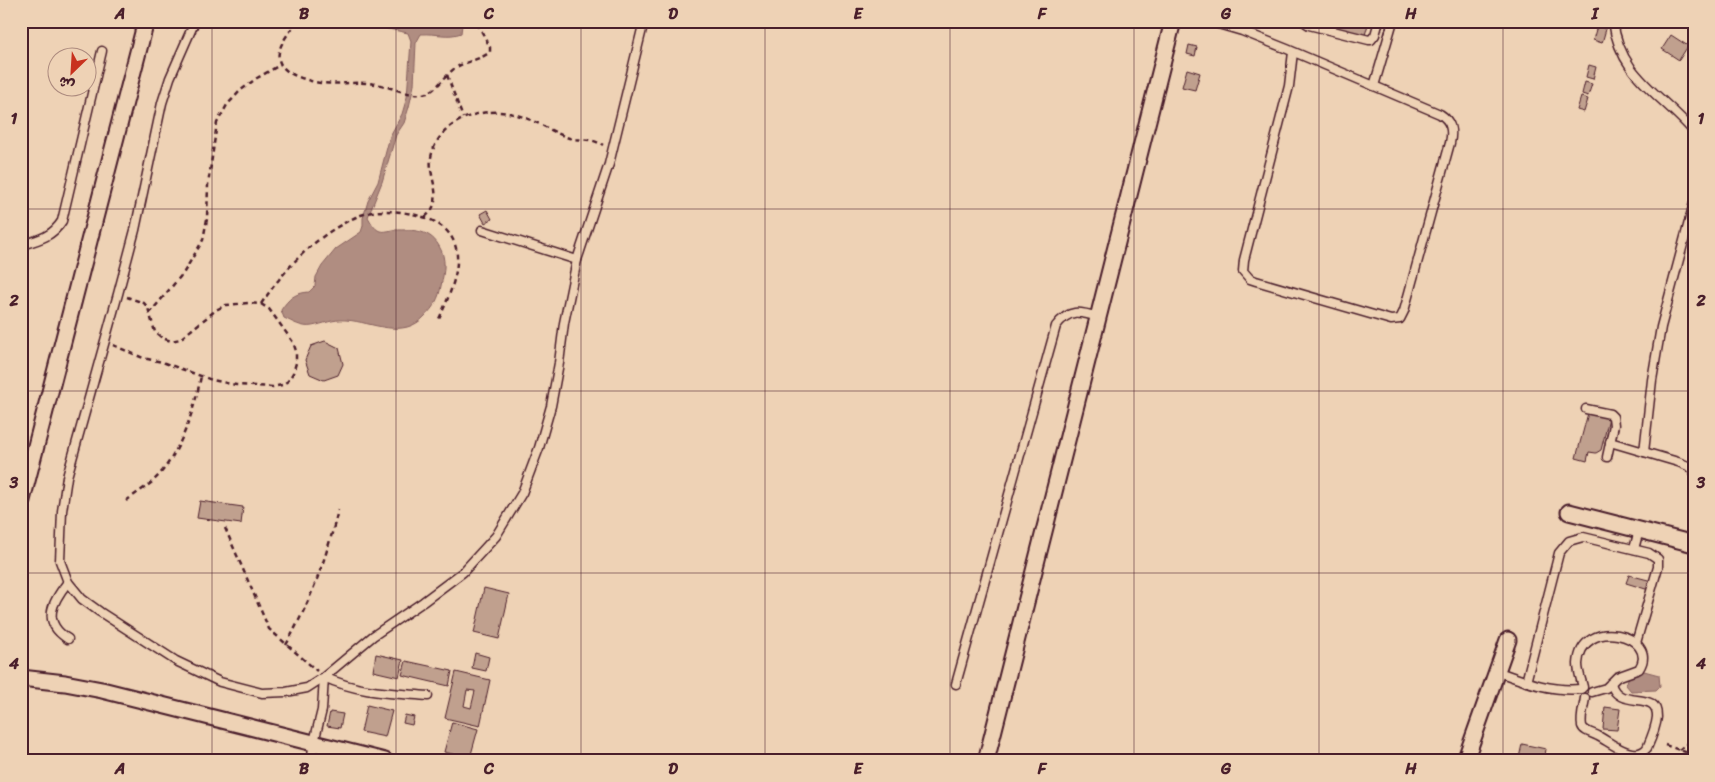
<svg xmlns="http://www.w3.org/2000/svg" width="1715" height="782" font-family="Sriracha,'Playpen Sans Arabic',sans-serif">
<rect width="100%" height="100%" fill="#eed2b5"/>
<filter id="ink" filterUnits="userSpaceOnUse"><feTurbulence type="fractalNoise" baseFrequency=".02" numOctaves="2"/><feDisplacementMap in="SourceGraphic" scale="10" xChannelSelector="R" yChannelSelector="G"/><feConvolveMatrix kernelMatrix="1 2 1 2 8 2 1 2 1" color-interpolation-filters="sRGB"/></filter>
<g filter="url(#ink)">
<g fill="#b08d81" stroke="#87615f">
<path d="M349,21H461L462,25L461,33C449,38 435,33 421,34L416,43L414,85L409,107L404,123L396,135L382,182L368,217C371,222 374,229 380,231C383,232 388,231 392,230C409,230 429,228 439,246C447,259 444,272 441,286C439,298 434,307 425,316C403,340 373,322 346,320C332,319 324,324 312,326C302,328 293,322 284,318L281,310C289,298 295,293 309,292L315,286L316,277L322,266L336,249L361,232L363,226V218L368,201L378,182L390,136L402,114L407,97L411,41L408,33Z"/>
<path d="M1644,671L1659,675L1660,686L1656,690L1631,691L1626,685L1629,676Z"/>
</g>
<g fill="#c0a08e" stroke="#4a1f2b" fill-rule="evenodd">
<path d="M1314,21H1369L1365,35Z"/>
<path d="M1597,26L1606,29L1602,43L1593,40Z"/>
<path d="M1671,35L1688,46L1679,60L1662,49Z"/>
<path d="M1189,45L1197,47L1195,56L1187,54Z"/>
<path d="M1589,65L1596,67L1593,79L1586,77Z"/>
<path d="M1187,69L1200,73L1195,90L1182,87Z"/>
<path d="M1585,82L1592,84L1588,96L1582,94Z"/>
<path d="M1581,97L1588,99L1584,112L1577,110Z"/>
<path d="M487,210L492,219L485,223L480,214Z"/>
<path d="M325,341L339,348L343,364L338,375L324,380L310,374L305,360L311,346Z"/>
<path d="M1588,413L1609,418L1601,450L1596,453L1589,452L1587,461L1576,458Z"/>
<path d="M200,501L243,507L241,524L197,518Z"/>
<path d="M1629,575L1652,581L1649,590L1626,583Z"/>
<path d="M484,588L509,594L499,639L474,633Z"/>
<path d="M475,653L489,657L486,671L472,668Z"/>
<path d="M376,654L403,660L399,677L373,671Z"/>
<path d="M406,661L452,671L449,686L402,675Z"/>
<path d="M456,672L490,680L480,726L445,718ZM467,690L475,691L471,708L464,706Z"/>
<path d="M367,705L392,711L385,737L361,732Z"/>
<path d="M1605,707L1620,709L1617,730L1603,729Z"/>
<path d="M330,712L343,714L340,728L327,726Z"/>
<path d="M405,715L414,717L412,725L403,723Z"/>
<path d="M452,722L478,729L470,758L444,752Z"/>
<path d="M1522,744L1546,749L1544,761H1532L1519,758Z"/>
</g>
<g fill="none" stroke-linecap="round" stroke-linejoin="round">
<g stroke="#4a1f2b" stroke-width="11">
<g id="service">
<path d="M195,21L170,78L162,103L135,230L118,294L67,477L62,511L60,561L68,582L82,599L100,612L176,661L220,682L262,693L286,692L307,688L324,677L373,636L423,602L463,572L496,536L522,493L539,448L551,406L559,363L564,323L577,260L609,164L644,21"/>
<path d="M1208,21L1242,31L1287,49L1440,114C1451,121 1453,130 1450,143L1404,311L1400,319L1391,320L1256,281L1250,279L1243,271L1244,260L1289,86L1293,52"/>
<path d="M1303,21L1309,25L1369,40H1371L1375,35L1379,21"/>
<path d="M1613,21C1620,77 1661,93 1694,132"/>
<path d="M1374,86L1393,21"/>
<path d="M482,230L577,260"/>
<path d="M21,245C38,240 52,237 62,221L102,51"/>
<path d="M1586,409L1610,414L1613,417L1614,425L1607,457"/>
<path d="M1610,442L1678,462L1688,466L1694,472"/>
<path d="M1644,452L1652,380L1661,327L1694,203"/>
<path d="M1634,549L1639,530"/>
<path d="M68,582C52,602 41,622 68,639"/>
<path d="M1496,671C1524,681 1550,692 1581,689"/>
<path d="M1526,682L1559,553L1569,541L1583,537L1649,553L1658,559V567L1636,643"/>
<path d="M956,684L1056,326C1069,309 1079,311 1098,317"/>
<path d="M1583,687C1581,679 1578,672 1578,664C1581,614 1661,635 1639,669L1617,677L1606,688L1592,692"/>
<path d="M1585,698C1584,706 1580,718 1582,726C1584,732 1593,733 1598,736C1610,742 1634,763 1647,748C1651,739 1656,727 1657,717C1658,688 1618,712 1611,683"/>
<path d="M311,761L314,742L322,710L324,677C359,693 391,693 428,696"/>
</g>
</g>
<g stroke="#4a1f2b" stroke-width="19">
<g id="minor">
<path d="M21,504L146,21"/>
<path d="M1569,512L1694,544"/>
<path d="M21,678L65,683L102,690L385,761"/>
<path d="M986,761L1173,21"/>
<path d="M1465,761L1508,640"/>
</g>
</g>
<g stroke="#4a1f2b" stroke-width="2.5" stroke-dasharray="5 4" stroke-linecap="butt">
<path d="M298,21C283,40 264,62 296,76C304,79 312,82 321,83C339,85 357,81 375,84C392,86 409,98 427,93C436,90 447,74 455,68C466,61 480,60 490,52V47L476,21"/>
<path d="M447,75L463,118"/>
<path d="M425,217C448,198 425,177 432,153C442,119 485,105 517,115C535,120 549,130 566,137C579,142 587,136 603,145"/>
<path d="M261,304C286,267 315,236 356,217C374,209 393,210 412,214C476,228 459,275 439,319"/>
<path d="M149,314L184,272L203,240L207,219L208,185L217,123L227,105L241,90L257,78L280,65"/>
<path d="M113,345L143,358L162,362L212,380L236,385L273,387L282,385L288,381L293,373L296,363V351L293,342L269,309L261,304L249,303L226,305L216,310L180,339L171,341L162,338L155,332L148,308L144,303L127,297"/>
<path d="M126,501C134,495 143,489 151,483C179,458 194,412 201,376"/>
<path d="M225,528L269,629L317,671"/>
<path d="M286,645C311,600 326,560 338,510"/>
<path d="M1665,745L1694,755"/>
<path d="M1679,750L1694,737"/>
</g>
<use href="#service" stroke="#eed2b5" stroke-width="8"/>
<use href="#minor" stroke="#eed2b5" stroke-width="15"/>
</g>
</g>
<path fill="none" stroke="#4a1f2b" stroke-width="1" stroke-opacity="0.55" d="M212,21V761M396,21V761M581,21V761M765,21V761M950,21V761M1134,21V761M1319,21V761M1503,21V761M21,209H1694M21,391H1694M21,573H1694"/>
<rect width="1715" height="782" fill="none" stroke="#eed2b5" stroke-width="55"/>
<g transform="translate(72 72) rotate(205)"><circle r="24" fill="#eed2b5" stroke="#ac8a7e"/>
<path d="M0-4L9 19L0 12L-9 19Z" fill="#c8321e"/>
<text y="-8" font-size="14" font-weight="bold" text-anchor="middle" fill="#4a1f2b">ش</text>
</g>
<rect x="28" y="28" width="1660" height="726" fill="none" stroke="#4a1f2b" stroke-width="2"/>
<g font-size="16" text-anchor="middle" font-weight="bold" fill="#4a1f2b">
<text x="120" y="19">A</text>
<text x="304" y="19">B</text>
<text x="489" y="19">C</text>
<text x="673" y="19">D</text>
<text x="858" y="19">E</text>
<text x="1042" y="19">F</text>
<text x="1226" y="19">G</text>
<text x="1411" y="19">H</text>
<text x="1595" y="19">I</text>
<text x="14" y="124">1</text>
<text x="1701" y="124">1</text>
<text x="14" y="306">2</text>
<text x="1701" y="306">2</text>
<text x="14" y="488">3</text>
<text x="1701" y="488">3</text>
<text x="14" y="669">4</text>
<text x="1701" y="669">4</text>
<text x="120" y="774">A</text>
<text x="304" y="774">B</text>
<text x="489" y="774">C</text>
<text x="673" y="774">D</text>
<text x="858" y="774">E</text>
<text x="1042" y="774">F</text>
<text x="1226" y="774">G</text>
<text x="1411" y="774">H</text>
<text x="1595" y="774">I</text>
</g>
</svg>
